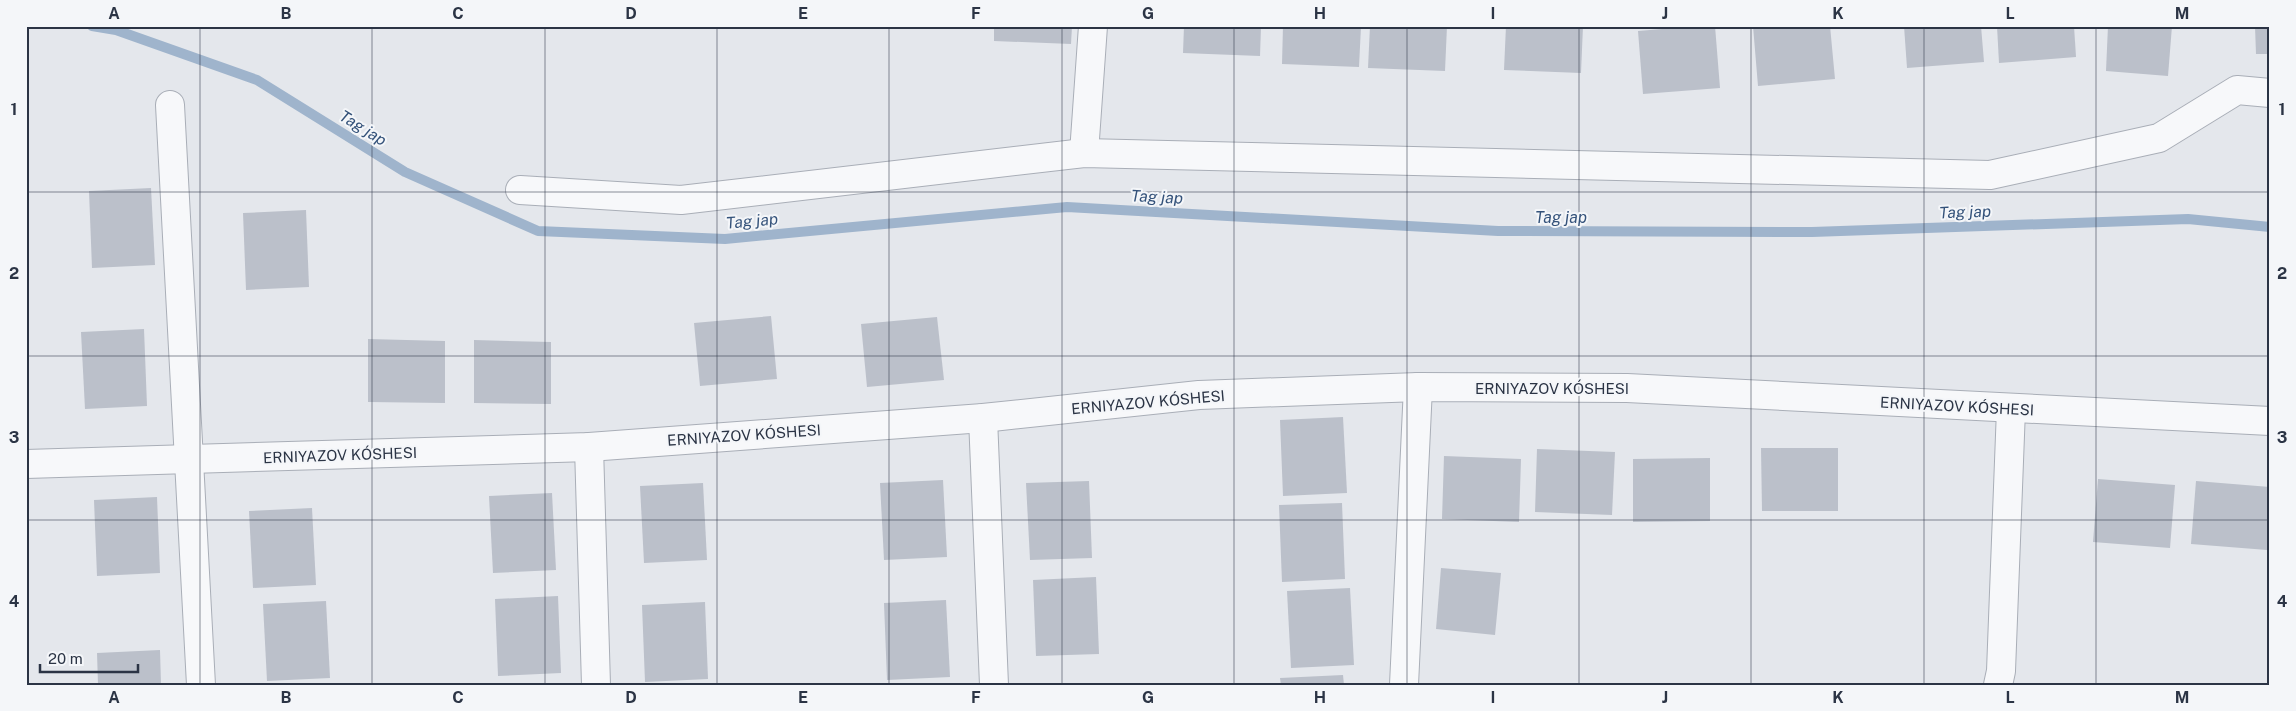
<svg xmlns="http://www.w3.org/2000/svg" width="2296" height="711" font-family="'Public Sans',sans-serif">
<rect width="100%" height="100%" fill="#e4e7ec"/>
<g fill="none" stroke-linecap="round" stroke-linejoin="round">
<path stroke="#9fb4cc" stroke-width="10" d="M92,26L116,30L257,80L405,172L538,231L725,239L1067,207L1498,231L1812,232L2188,219L2270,227"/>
</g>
<g fill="#bbc0ca">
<path d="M994,26H1072L1071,44L994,41Z"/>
<path d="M1184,26H1261L1260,56L1183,53Z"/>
<path d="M1283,26H1361L1359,67L1282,64Z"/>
<path d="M1370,26H1447L1445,71L1368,68Z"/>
<path d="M1506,26H1583L1581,73L1504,70Z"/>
<path d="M1698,26H1715L1720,88L1643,94L1638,31Z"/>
<path d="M1753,26H1830L1835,79L1758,86Z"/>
<path d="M1904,26H1981L1984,62L1907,68Z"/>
<path d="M1997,26H2074L2076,57L1999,63Z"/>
<path d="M2108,26H2172L2168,76L2106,71Z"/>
<path d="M2255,26H2270V54H2256Z"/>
<path d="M151,188L155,265L92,268L89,191Z"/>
<path d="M306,210L309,287L246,290L243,213Z"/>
<path d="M771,316L777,379L700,386L694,323Z"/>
<path d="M937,317L944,380L867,387L861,324Z"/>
<path d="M144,329L147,406L85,409L81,332Z"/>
<path d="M368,339L445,341V403L368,402Z"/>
<path d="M474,340L551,342V404L474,403Z"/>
<path d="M1343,417L1347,493L1283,496L1280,420Z"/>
<path d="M1761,448H1838V511H1762Z"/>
<path d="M1537,449L1615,452L1612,515L1535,512Z"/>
<path d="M1444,456L1521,459L1519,522L1442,519Z"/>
<path d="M1710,458V521L1633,522V459Z"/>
<path d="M2098,479L2175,485L2170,548L2093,542Z"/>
<path d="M943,480L947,557L884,560L880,483Z"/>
<path d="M1089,481L1092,558L1030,560L1026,483Z"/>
<path d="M2196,481L2270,487L2267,550L2191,544Z"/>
<path d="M703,483L707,560L644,563L640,486Z"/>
<path d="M552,493L556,570L493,573L489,496Z"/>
<path d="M157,497L160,573L97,576L94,500Z"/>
<path d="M1342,503L1345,579L1282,582L1279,505Z"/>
<path d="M312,508L316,585L253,588L249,511Z"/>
<path d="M1441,568L1501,573L1495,635L1436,629Z"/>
<path d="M1096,577L1099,654L1036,656L1033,580Z"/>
<path d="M1350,588L1354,665L1291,668L1287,591Z"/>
<path d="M558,596L561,673L498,676L495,599Z"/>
<path d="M946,600L950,677L887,680L884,603Z"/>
<path d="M326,601L330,678L267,681L263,604Z"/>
<path d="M705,602L708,679L645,682L642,605Z"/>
<path d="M160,650L161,685H98L97,653Z"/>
<path d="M1343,675L1344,685H1281L1280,678Z"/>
</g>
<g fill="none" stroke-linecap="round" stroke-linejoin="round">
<g stroke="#a9aeb7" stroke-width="30">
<g id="minor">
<path d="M170,105L201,685"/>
<path d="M1084,153L1093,26"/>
<path d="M520,190L681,200L1084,153L1990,175L2159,138L2237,90L2270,93"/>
<path d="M983,418L994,685"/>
<path d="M589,447L596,685"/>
<path d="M26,464L589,447L983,418L1199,395L1418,387L1627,388L2270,421"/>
<path d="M1404,685L1418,387"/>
<path d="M1998,685L2001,671L2011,409"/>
</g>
</g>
<use href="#minor" stroke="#f7f8fa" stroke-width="28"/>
</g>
<path fill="none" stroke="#2b3445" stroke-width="1" stroke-opacity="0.55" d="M200,26V685M372,26V685M545,26V685M717,26V685M889,26V685M1062,26V685M1234,26V685M1407,26V685M1579,26V685M1751,26V685M1924,26V685M2096,26V685M26,192H2270M26,356H2270M26,520H2270"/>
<g text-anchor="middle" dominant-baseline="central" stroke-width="4" stroke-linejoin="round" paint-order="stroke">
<g font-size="15" fill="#2b3445" stroke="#f4f6f9">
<text x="1552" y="388">ERNIYAZOV KÓSHESI</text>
<text transform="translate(1148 402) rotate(-5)">ERNIYAZOV KÓSHESI</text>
<text transform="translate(1957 406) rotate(3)">ERNIYAZOV KÓSHESI</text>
<text transform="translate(744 435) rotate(-4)">ERNIYAZOV KÓSHESI</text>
<text transform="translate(340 455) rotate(-2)">ERNIYAZOV KÓSHESI</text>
</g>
<g font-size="16" font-style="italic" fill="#34527a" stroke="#f4f6f9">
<text transform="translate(363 128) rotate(32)">Tag jap</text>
<text transform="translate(1157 197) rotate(3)">Tag jap</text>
<text transform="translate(1965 212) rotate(-2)">Tag jap</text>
<text x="1561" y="217">Tag jap</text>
<text transform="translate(752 221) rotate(-5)">Tag jap</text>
</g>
</g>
<rect width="2296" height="711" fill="none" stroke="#f4f6f9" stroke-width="55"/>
<path d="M40 664v8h98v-8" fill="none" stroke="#2b3445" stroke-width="2.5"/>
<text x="48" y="664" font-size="15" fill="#2b3445" stroke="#f4f6f9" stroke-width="4" paint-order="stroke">20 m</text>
<rect x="28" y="28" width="2240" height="656" fill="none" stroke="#2b3445" stroke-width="2"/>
<g font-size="16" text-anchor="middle" font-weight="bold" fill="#2b3445">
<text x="114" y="19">A</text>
<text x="286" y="19">B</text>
<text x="458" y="19">C</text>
<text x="631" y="19">D</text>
<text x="803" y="19">E</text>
<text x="976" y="19">F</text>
<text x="1148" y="19">G</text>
<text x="1320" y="19">H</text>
<text x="1493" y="19">I</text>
<text x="1665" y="19">J</text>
<text x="1838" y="19">K</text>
<text x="2010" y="19">L</text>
<text x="2182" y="19">M</text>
<text x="14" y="115">1</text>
<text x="2282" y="115">1</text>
<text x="14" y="279">2</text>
<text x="2282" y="279">2</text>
<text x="14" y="443">3</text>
<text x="2282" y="443">3</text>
<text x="14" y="607">4</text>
<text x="2282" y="607">4</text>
<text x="114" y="703">A</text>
<text x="286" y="703">B</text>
<text x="458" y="703">C</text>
<text x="631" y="703">D</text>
<text x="803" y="703">E</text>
<text x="976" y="703">F</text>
<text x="1148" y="703">G</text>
<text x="1320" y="703">H</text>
<text x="1493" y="703">I</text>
<text x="1665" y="703">J</text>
<text x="1838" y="703">K</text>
<text x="2010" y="703">L</text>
<text x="2182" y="703">M</text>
</g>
</svg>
